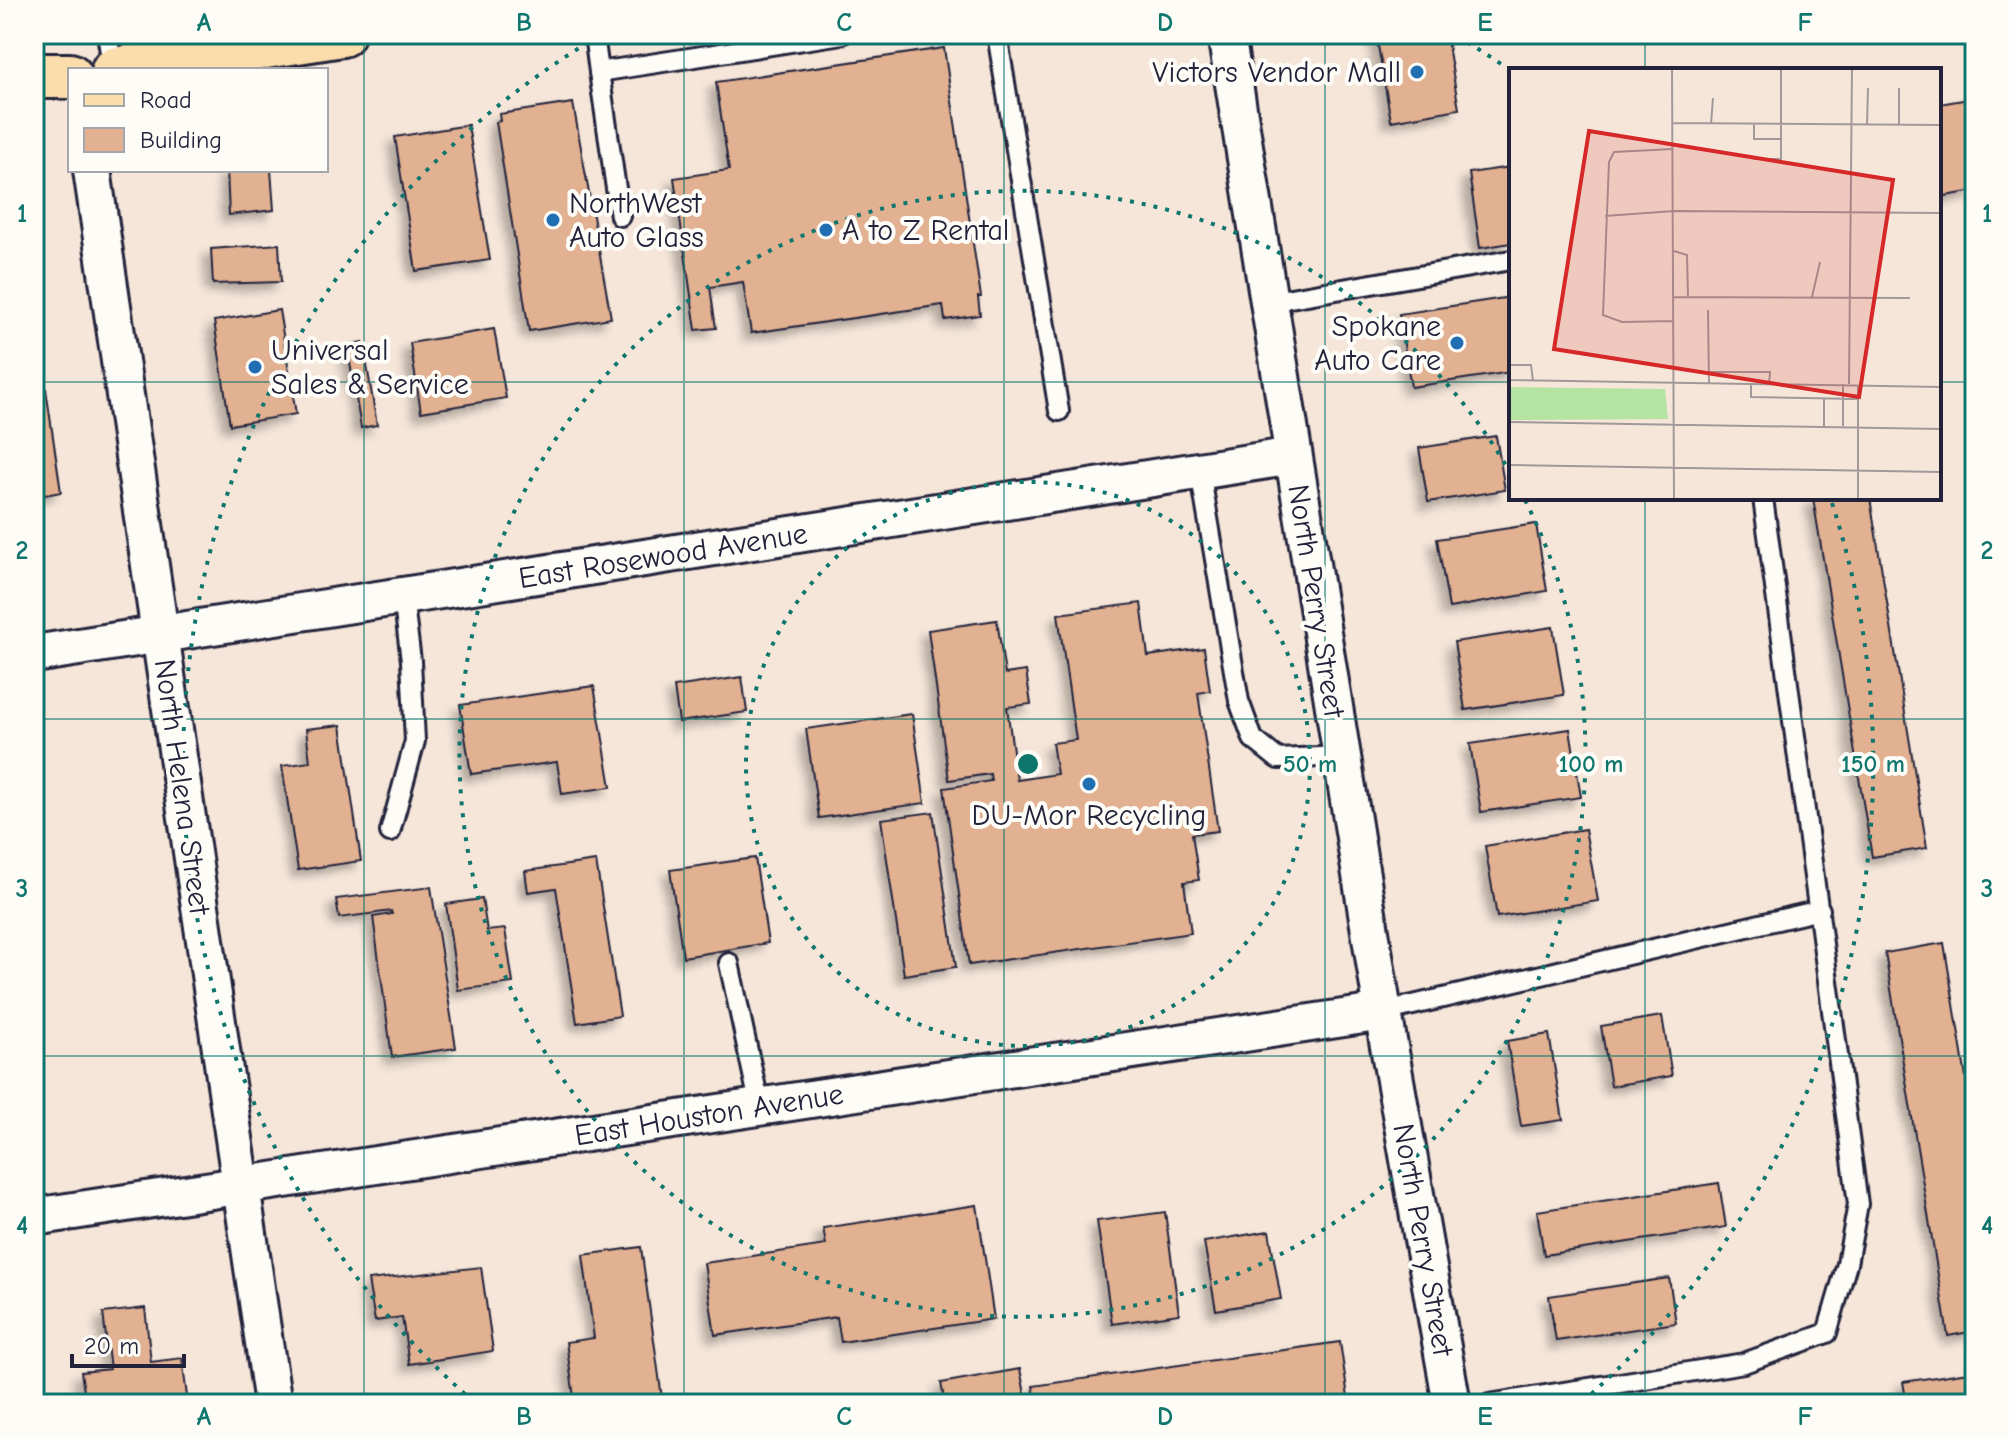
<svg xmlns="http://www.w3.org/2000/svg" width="2009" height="1438" font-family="'Comic Neue',sans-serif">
<defs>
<filter id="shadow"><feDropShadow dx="-7" dy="7" stdDeviation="4" flood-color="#0004"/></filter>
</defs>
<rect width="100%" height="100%" fill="#f5e6d9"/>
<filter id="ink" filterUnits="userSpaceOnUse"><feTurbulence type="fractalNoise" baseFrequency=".0125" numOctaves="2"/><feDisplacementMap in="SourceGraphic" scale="16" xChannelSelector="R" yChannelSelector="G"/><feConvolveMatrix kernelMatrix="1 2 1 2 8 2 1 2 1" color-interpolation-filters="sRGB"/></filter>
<g filter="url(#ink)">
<g fill="#e1b192" stroke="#22223b" stroke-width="2" filter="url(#shadow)">
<path d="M1376,34H1446L1459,109L1391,121Z"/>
<path d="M944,48L981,297H978L980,315L945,320L943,305L751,333L743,282L710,287L716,328L696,330L674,178L729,170L716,82Z"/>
<path d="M1975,98V191L1939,197V104Z"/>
<path d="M573,103L611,318L529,331L496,122L500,121L499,114Z"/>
<path d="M468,125L490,260L416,271L395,137Z"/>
<path d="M1511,167V243L1480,248L1469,173Z"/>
<path d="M227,170H271L274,210L229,215Z"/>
<path d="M279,244L281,282L213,284L211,249Z"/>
<path d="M1511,297V372L1411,387L1399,314Z"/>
<path d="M279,310L296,414L230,425L214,321Z"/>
<path d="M494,329L506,398L421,412L410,343Z"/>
<path d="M363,342L377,425L361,428L347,345Z"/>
<path d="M46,389L61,492L34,497V391Z"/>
<path d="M1496,436L1505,490L1428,502L1419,448Z"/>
<path d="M1813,498H1870L1927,848L1872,857Z"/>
<path d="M1536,524L1547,591L1449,608L1437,539Z"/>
<path d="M1141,603L1148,656L1204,648L1210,691L1198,693L1218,831L1192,834L1199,880L1184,882L1191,933L969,965L944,788L991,781L990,774L949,780L928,630L997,620L1005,674L1026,671L1031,704L1007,707L1017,780L1057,774L1052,743L1076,740L1058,614Z"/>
<path d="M1553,627L1564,695L1465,710L1454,642Z"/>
<path d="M742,677L747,712L679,722L674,687Z"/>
<path d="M594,686L611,787L562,794L557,762L471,774L460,705Z"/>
<path d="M912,714L925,803L819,818L806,729Z"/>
<path d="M341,725L361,861L298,870L282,766L310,762L306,729Z"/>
<path d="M1570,729L1581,797L1481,812L1470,744Z"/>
<path d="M933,812L956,967L904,975L881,819Z"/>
<path d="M1585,829L1598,901L1497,917L1485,846Z"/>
<path d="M755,858L768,943L683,957L670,870Z"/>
<path d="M596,861L620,1016L577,1023L556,888L528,892L525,871Z"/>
<path d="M431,887L456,1048L392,1057L373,917L392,914L391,911L339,918L336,899Z"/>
<path d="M482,899L487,931L505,929L513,983L458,990L446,904Z"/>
<path d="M1944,943L1975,1133V1331L1948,1336L1885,953Z"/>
<path d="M1662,1016L1672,1076L1611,1086L1601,1026Z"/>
<path d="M1549,1034L1563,1120L1521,1126L1507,1041Z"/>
<path d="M1719,1183L1726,1227L1544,1255L1537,1211Z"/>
<path d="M977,1205L994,1319L841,1342L837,1317L715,1335L704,1263L826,1245L823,1228Z"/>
<path d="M1165,1212L1179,1314L1112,1324L1097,1221Z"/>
<path d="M1269,1231L1281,1299L1216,1310L1204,1242Z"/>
<path d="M641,1247L662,1398L619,1404H575L566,1342L594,1338L583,1255Z"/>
<path d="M481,1267L493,1351L409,1364L402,1317L375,1321L368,1280Z"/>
<path d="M1669,1278L1676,1323L1556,1341L1549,1296Z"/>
<path d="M145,1308L151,1362L182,1358L188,1404H86L81,1372L110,1369L103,1313Z"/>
<path d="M1340,1342L1349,1404H1036L1033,1386Z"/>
<path d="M1020,1369L1027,1404H945L941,1383Z"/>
<path d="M1975,1371V1404H1907L1903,1382Z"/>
</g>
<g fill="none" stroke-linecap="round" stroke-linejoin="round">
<g stroke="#22223b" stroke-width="24">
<g id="service">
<path d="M107,34L113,70"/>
<path d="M594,34L599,72L842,34"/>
<path d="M997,34L1059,411"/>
<path d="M599,72L620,216"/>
<path d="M1267,302L1511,260"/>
<path d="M1200,471L1239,701L1253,739L1278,759L1341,756"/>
<path d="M390,832L415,741L411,661L403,597"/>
<path d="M729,963L760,1107"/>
<path d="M1383,1012L1820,910"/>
<path d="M1489,1404L1744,1363L1827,1333L1847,1264L1858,1204L1763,498"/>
</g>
</g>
<g stroke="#22223b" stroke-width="42">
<g id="minor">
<path d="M1226,34L1383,1012L1452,1404"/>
<path d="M92,170L273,1404"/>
<path d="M34,654L1293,456"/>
<path d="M34,1217L1383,1012"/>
</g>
</g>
<g stroke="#22223b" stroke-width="50">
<g id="primary">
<path d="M114,70L342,34"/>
<path d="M34,76H70"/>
</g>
</g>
<use href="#service" stroke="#fdfcf7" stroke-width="18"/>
<use href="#minor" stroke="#fdfcf7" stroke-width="36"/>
<use href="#primary" stroke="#fbddab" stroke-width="44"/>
</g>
</g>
<path fill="none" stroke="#0f766e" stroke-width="2" stroke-opacity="0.55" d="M364,34V1404M684,34V1404M1004,34V1404M1325,34V1404M1645,34V70M34,382H1511M1939,382H1975M1645,498V1404M34,719H1975M34,1056H1975"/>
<g fill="none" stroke="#0f766e" stroke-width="4" stroke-dasharray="4 8">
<circle cx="1028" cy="764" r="282"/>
<path d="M1525 500A563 563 0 1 1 1511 474"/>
<path d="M474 1402A845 845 0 0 1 599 36M1457 36A845 845 0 0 1 1507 68M1832 503A845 845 0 0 1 1582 1402"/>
</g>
<g fill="#1f6fb2" stroke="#fdfcf7" stroke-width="3">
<circle cx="1417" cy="72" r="8"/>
<circle cx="553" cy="220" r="8"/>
<circle cx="826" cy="230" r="8"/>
<circle cx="1457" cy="343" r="8"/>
<circle cx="255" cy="367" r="8"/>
<circle cx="1089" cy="784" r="8"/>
</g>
<g text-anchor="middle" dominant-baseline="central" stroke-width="8" stroke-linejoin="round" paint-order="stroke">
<g font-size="30" fill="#22223b" stroke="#fdfcf7" text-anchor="start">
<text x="1401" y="72" text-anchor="end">Victors Vendor Mall</text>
<text x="569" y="203">NorthWest<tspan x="569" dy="34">Auto Glass</tspan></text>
<text x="842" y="230">A to Z Rental</text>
<text x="1441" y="326" text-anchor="end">Spokane<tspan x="1441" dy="34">Auto Care</tspan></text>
<text x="271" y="350">Universal<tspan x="271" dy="34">Sales &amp; Service</tspan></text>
<text x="1089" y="815" text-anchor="middle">DU-Mor Recycling</text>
</g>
<g font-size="30" fill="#22223b" stroke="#fdfcf7">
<text transform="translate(663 556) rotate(-9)">East Rosewood Avenue</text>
<text transform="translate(1316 601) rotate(81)">North Perry Street</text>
<text transform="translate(182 787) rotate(82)">North Helena Street</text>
<text transform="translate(709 1115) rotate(-9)">East Houston Avenue</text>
<text transform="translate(1423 1240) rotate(80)">North Perry Street</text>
</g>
</g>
<g transform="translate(1509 68)">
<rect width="432" height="432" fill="#f5e6d9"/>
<path d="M0,319L156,321L159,351L0,352Z" fill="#b5e3a1"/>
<path fill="none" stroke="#a1989a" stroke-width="2" d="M163,0L165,432M390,20V57M163,55L432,57M202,56L204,30M245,56V71H272M358,57L359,20M164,81L105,84L100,94L94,247L113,254L165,253M244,91H272V0M96,148L165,143L432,145M165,183L178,187L179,229M165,229L401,230M303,229L311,194M199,242L200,315M0,297H22L24,313M200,304H261L260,316M0,312L1,273M0,312L432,319M242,316V329L348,331M340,316L343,0M349,317V432M0,354L432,361M315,358V331M334,358V316M0,397L432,404"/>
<path fill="#d62828" fill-opacity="0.15" stroke="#d62828" stroke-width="4" d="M80,63L384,112L350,329L45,281Z"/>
<rect width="432" height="432" fill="none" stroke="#22223b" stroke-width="4"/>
</g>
<circle cx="1028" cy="764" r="12" fill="#0f766e" stroke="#fdfcf7" stroke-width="4"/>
<g font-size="24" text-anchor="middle" font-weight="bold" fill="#0f766e" stroke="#fdfcf7" stroke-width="8" stroke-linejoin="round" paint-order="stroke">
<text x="1310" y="772">50 m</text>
<text x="1591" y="772">100 m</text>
<text x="1873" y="772">150 m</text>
</g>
<rect width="2009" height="1438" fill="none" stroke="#fdfcf7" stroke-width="88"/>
<rect x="68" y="68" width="260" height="104" fill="#fdfcf7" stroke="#a5a5ac" stroke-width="2"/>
<rect x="84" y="94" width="40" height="12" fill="#fbddab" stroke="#a5a5ac" stroke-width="2"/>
<text x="140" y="108" font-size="24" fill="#22223b">Road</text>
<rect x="84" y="128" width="40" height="24" fill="#e1b192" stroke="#a5a5ac" stroke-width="2"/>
<text x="140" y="148" font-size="24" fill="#22223b">Building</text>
<path d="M72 1354v12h112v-12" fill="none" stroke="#22223b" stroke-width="4"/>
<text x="84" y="1354" font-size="24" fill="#22223b" stroke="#fdfcf7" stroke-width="6" paint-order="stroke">20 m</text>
<rect x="44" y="44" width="1921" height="1350" fill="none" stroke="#0f766e" stroke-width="3"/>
<g font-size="26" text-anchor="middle" font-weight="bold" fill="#0f766e">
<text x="204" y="31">A</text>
<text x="524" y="31">B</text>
<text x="844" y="31">C</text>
<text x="1165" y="31">D</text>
<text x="1485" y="31">E</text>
<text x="1805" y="31">F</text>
<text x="22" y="222">1</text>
<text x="1987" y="222">1</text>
<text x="22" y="559">2</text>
<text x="1987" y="559">2</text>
<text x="22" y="897">3</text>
<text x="1987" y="897">3</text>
<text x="22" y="1234">4</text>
<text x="1987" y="1234">4</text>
<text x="204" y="1425">A</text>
<text x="524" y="1425">B</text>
<text x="844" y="1425">C</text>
<text x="1165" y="1425">D</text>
<text x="1485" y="1425">E</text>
<text x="1805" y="1425">F</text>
</g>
</svg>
